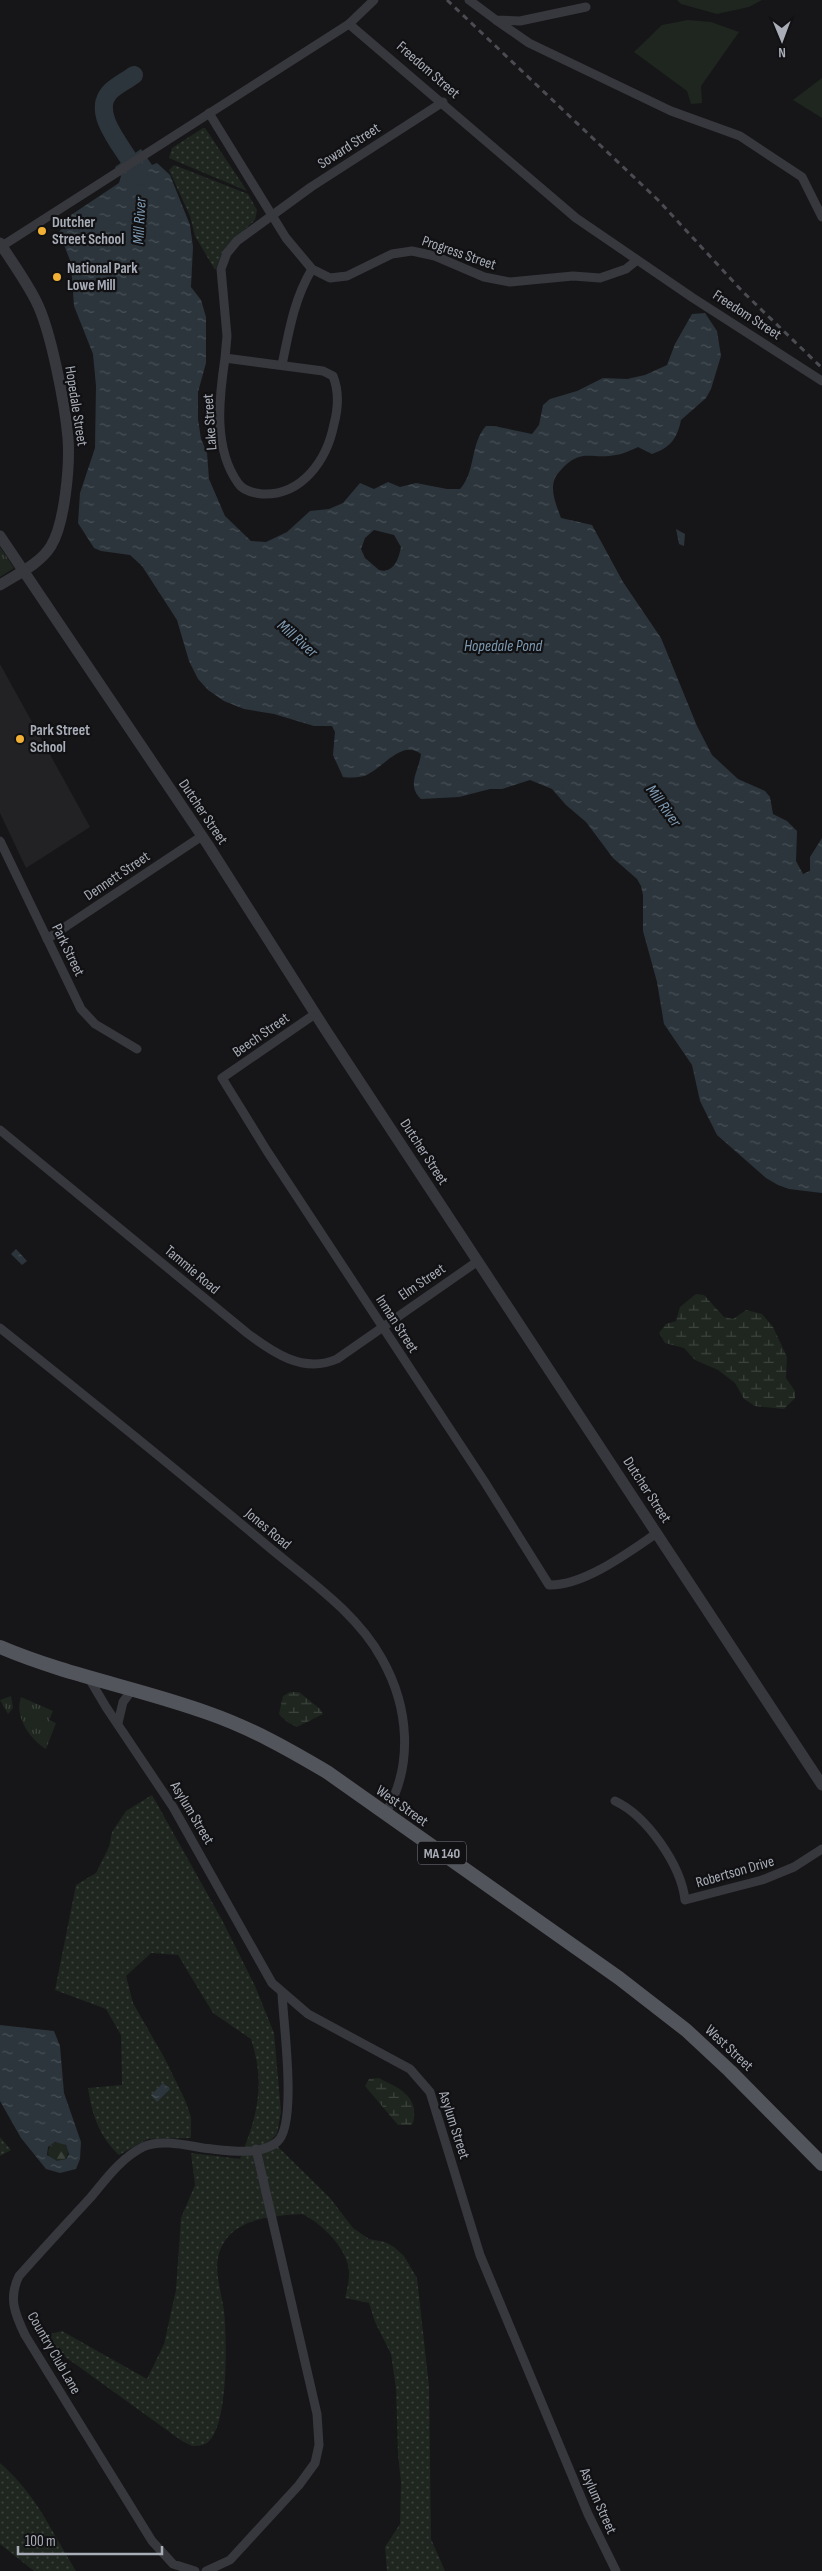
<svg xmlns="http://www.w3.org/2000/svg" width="822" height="2571" font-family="'Sofia Sans Condensed',sans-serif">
<defs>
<pattern id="grass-dots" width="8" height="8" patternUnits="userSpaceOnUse" patternTransform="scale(1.25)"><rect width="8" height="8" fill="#1e261f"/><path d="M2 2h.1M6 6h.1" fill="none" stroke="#3c433d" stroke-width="1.8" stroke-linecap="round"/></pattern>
<pattern id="forest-firs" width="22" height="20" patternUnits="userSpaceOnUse" patternTransform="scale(1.25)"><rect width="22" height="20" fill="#1e261f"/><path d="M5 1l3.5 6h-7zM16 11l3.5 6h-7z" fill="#3c433d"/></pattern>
<pattern id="wetland-marsh" width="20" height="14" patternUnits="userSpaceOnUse" patternTransform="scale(1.25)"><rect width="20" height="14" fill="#1e261f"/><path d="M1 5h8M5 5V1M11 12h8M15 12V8" fill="none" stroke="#3c433d"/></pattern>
<pattern id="park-tufts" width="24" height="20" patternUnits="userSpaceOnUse" patternTransform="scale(1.25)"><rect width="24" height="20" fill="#1e261f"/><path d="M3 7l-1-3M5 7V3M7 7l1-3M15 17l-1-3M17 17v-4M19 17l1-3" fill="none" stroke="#3c433d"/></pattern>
<pattern id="water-ripples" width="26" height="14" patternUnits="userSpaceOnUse" patternTransform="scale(1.25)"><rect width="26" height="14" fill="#2c353c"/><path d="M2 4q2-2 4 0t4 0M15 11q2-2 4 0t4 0" fill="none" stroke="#485056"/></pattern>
</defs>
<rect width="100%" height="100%" fill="#161618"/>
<path fill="#222225" d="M0,664L90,827L26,868L0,813Z"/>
<g fill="url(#grass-dots)">
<path d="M203,128H205L247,191L169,158L172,148Z"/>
<path d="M174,165L248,194L257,210L255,220L226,247L215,270L195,236L190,216L169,170Z"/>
<path d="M152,1795L222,1920L255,1986L274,2033L281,2112L277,2134L271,2140L330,2198L353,2228L369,2239L385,2242L394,2247L404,2256L417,2278L429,2386L431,2539L445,2571H387L385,2547L400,2524L401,2482L398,2455L396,2388L391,2354L375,2322L369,2303L345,2298C347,2290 349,2282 349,2274C350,2251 322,2223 302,2214C275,2216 238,2217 223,2244C211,2264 221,2289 224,2311C227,2337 229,2428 207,2443C202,2446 197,2446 192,2446L182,2441L46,2343L50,2334L62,2331L147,2379L164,2344L176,2290L181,2218L195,2185L191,2153L240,2159C257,2116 266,2085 251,2039L213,2013L178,1955L151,1953L126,1976L133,2003L165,2059L185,2100L191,2117V2138L148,2139L119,2155C99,2136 92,2115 88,2088L122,2085L121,2035L106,2009L55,1990L76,1885L96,1873L109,1847L112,1832L126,1811Z"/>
<path d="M0,2137L11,2150L0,2156Z"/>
<path d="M0,2463C37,2495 51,2531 76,2571H34L0,2544Z"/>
</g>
<circle fill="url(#forest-firs)" cx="58" cy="2152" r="10"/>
<g fill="url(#wetland-marsh)">
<path d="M696,1294L704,1295L724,1317L733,1319L746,1310L762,1314L773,1327L787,1357L786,1378L795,1391V1398L784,1409L755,1406L744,1399L735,1383L718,1370L695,1360L684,1348L665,1343L659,1333L666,1324L676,1321L680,1307Z"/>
<path d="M290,1692H299L320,1709L323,1714L297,1727L287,1722L279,1714L283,1696Z"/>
<path d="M379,2078C393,2086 411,2091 414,2109C414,2115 415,2119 412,2125H398L365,2086L369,2079Z"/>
</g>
<g fill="url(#park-tufts)">
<path d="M0,547L14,568L0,577Z"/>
<path d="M11,1696L13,1708L8,1714L0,1700Z"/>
<path d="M21,1697L53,1711L49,1720L56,1723L46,1749C30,1739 14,1717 21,1697Z"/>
</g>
<g fill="#1e261f">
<path d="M677,0H762L749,7L717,14L681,4Z"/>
<path d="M688,20L711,22L739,32L701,86L702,103L691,104L687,91L634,52L662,25Z"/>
<path d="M822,78V118L793,100Z"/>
</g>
<g fill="url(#water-ripples)" fill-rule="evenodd">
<path d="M141,149L152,165L157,163L170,175L190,225L193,247L191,287L201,300L206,317V363L198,392V419L201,439L207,453L209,479L225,516L251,541L266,542L287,532L310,511L329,509L343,503L360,483L374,489L388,482L400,487L416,483L447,489H460C476,472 470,443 486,426H494L532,434L539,425L543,405L550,399L577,391L603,378L627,379L645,375L667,365L675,344L692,314L705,313L717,331L721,356L711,389L706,398L681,420C677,439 670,448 652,454L638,447C631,450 624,454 616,455C591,460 581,447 560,471C547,484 555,502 561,518L592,525L623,582L661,638L697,726L712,755L738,779L765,791L770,797L773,814L787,821L797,831L796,861L803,874L810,871V857L822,838V1193L789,1189L778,1185L766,1178L717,1135L700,1101L692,1065L664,1024L657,982L643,931V895L641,886L637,879L613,858L586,822L566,805L552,789L530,780L502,789H490L459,797L421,799C406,785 419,771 421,754C403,740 386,764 370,773C363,778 351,778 343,777L333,755L335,732L332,726H314L274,714L244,709L224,701L208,690L198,679L189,661L177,620L142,566L130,555L101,551L94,548L78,523L80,493L95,448L96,386L93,354L74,306L71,263L59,232L66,224L68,217L119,183L121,176L115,167ZM374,530L394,535L401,547C399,558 394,574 379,570L365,558L361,549L365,538Z"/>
<path d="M676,529L685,534L684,546L679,544Z"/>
<path d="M16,1249L27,1261L22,1265L11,1254Z"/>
<path d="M0,2025L54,2031L60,2046L64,2093L81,2142L80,2159L76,2169L60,2173L46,2169L21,2138L0,2101ZM55,2142L66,2145L69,2154L66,2159L57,2161L47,2155L48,2147Z"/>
<path d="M163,2083L170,2089L157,2102L151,2095Z"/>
</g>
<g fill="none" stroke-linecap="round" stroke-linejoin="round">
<path stroke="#2c353c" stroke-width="18" d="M134,75C126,81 115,86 109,93C89,117 132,156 139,177"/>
<g stroke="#37383d" stroke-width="9">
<path d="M469,0L496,20L520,21L586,7"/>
<path d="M496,20L529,43L671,111L740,136L802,177L822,217"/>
<path d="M349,24L576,218L693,298L822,381"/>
<path d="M209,113L286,238L312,269L330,278L347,276L392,254L412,251L435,256L484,277L510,282L573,276L600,278L626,269L637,260"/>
<path d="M2,246L349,24L374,0"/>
<path d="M225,358C219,398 213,448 238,483C243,491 253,493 262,494C302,496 327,460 334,424C338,409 339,391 333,376L323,371L225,358L227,336L221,269L227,253L237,241L311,187L443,102"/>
<path d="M282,365C289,331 294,299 312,269"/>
<path d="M0,841L81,1009L95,1024L137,1049"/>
<path d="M47,939L202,836"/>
<path d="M315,1014L222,1078L267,1151L484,1481L549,1585C584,1586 629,1552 657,1533"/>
<path d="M0,1130L247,1333C272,1352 303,1374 337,1359L478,1261"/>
<path d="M0,1328C89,1399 177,1470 264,1543C305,1578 356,1611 382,1659C409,1707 414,1766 385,1814"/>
<path d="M90,1680L106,1707L173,1807L272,1983L308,2014L410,2069L430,2092L480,2255L588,2514L616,2571"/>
<path d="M118,1723L123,1702L132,1690"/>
<path d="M615,1801C647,1816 681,1865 685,1900L762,1880L794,1867L822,1849"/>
<path d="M195,2571L173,2564L152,2541L25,2335C15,2314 8,2298 19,2276C43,2249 67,2223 91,2197C106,2179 121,2158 143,2147C160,2139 185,2145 203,2148C225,2150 259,2157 277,2142C298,2125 283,2021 282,1993"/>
<path d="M206,2571L230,2560L299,2485L315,2463L319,2445L317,2414L256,2149"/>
</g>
<g stroke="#37383d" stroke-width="11">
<path d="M0,243C12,262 26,281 36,301C51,330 65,405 68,438C70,465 65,523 51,546C40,564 17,574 0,585"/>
<path d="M0,536L208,845L325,1029L822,1785"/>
</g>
<path stroke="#53555c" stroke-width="14" d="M0,1647C68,1676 139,1688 208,1713C251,1728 288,1749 327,1772L619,1978L686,2030L730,2071L822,2164"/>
<path stroke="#4a4c52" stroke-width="3" stroke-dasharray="6 5" stroke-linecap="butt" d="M447,0L658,200L742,291L822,368"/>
</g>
<g fill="#f2b134" stroke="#111113" stroke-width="2">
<circle cx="42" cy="231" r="5"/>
<circle cx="57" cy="277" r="5"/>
<circle cx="20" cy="739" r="5"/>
</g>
<g text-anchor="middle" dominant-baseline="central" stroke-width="4.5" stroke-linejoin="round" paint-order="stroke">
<rect fill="#111113" stroke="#7b7e86" stroke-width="1" x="418" y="1841.5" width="48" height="23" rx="4"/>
<g font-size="14" font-weight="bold" fill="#a8adb8">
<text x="442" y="1853">MA 140</text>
</g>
<g font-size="15" fill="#a8adb8" stroke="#111113">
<text transform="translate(428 70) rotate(41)">Freedom Street</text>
<text transform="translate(349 146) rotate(-33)">Soward Street</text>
<text transform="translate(459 253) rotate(19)">Progress Street</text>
<text transform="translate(747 315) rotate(33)">Freedom Street</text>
<text transform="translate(76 406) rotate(81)">Hopedale Street</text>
<text transform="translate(210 422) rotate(-94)">Lake Street</text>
<text transform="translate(203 812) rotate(56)">Dutcher Street</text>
<text transform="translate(117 876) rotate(-34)">Dennett Street</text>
<text transform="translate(68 950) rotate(64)">Park Street</text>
<text transform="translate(261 1035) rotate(-35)">Beech Street</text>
<text transform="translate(424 1152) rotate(57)">Dutcher Street</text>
<text transform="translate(192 1270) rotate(40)">Tammie Road</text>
<text transform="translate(422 1282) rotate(-34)">Elm Street</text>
<text transform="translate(397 1324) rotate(57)">Inman Street</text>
<text transform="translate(647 1490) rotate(57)">Dutcher Street</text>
<text transform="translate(268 1529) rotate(40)">Jones Road</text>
<text transform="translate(402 1806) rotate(35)">West Street</text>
<text transform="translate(192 1813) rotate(59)">Asylum Street</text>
<text transform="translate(735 1872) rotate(-16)">Robertson Drive</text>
<text transform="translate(729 2048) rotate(43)">West Street</text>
<text transform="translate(454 2125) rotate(72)">Asylum Street</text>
<text transform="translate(54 2353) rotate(60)">Country Club Lane</text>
<text transform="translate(598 2501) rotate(66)">Asylum Street</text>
</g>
<g font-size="15" font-weight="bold" fill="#a8adb8" stroke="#111113" text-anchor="start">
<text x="52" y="222">Dutcher<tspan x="52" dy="17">Street School</tspan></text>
<text x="67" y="268">National Park<tspan x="67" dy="17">Lowe Mill</tspan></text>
<text x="30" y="730">Park Street<tspan x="30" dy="17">School</tspan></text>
</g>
<g font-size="16" font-style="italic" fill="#7f9bb3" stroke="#111113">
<text transform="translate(140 221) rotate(-87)">Mill River</text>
<text transform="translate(297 639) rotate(41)">Mill River</text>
<text x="503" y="646">Hopedale Pond</text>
<text transform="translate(663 806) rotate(54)">Mill River</text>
</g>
</g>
<g transform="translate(782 40) rotate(179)" stroke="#111113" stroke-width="4" paint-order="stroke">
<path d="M0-4L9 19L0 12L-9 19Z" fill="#a8adb8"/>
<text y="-8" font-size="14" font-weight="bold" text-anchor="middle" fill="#a8adb8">N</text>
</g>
<path d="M18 2546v8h144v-8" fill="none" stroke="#a8adb8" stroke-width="2.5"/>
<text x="25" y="2546" font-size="15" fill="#a8adb8" stroke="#111113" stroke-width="4" paint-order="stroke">100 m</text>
</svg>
